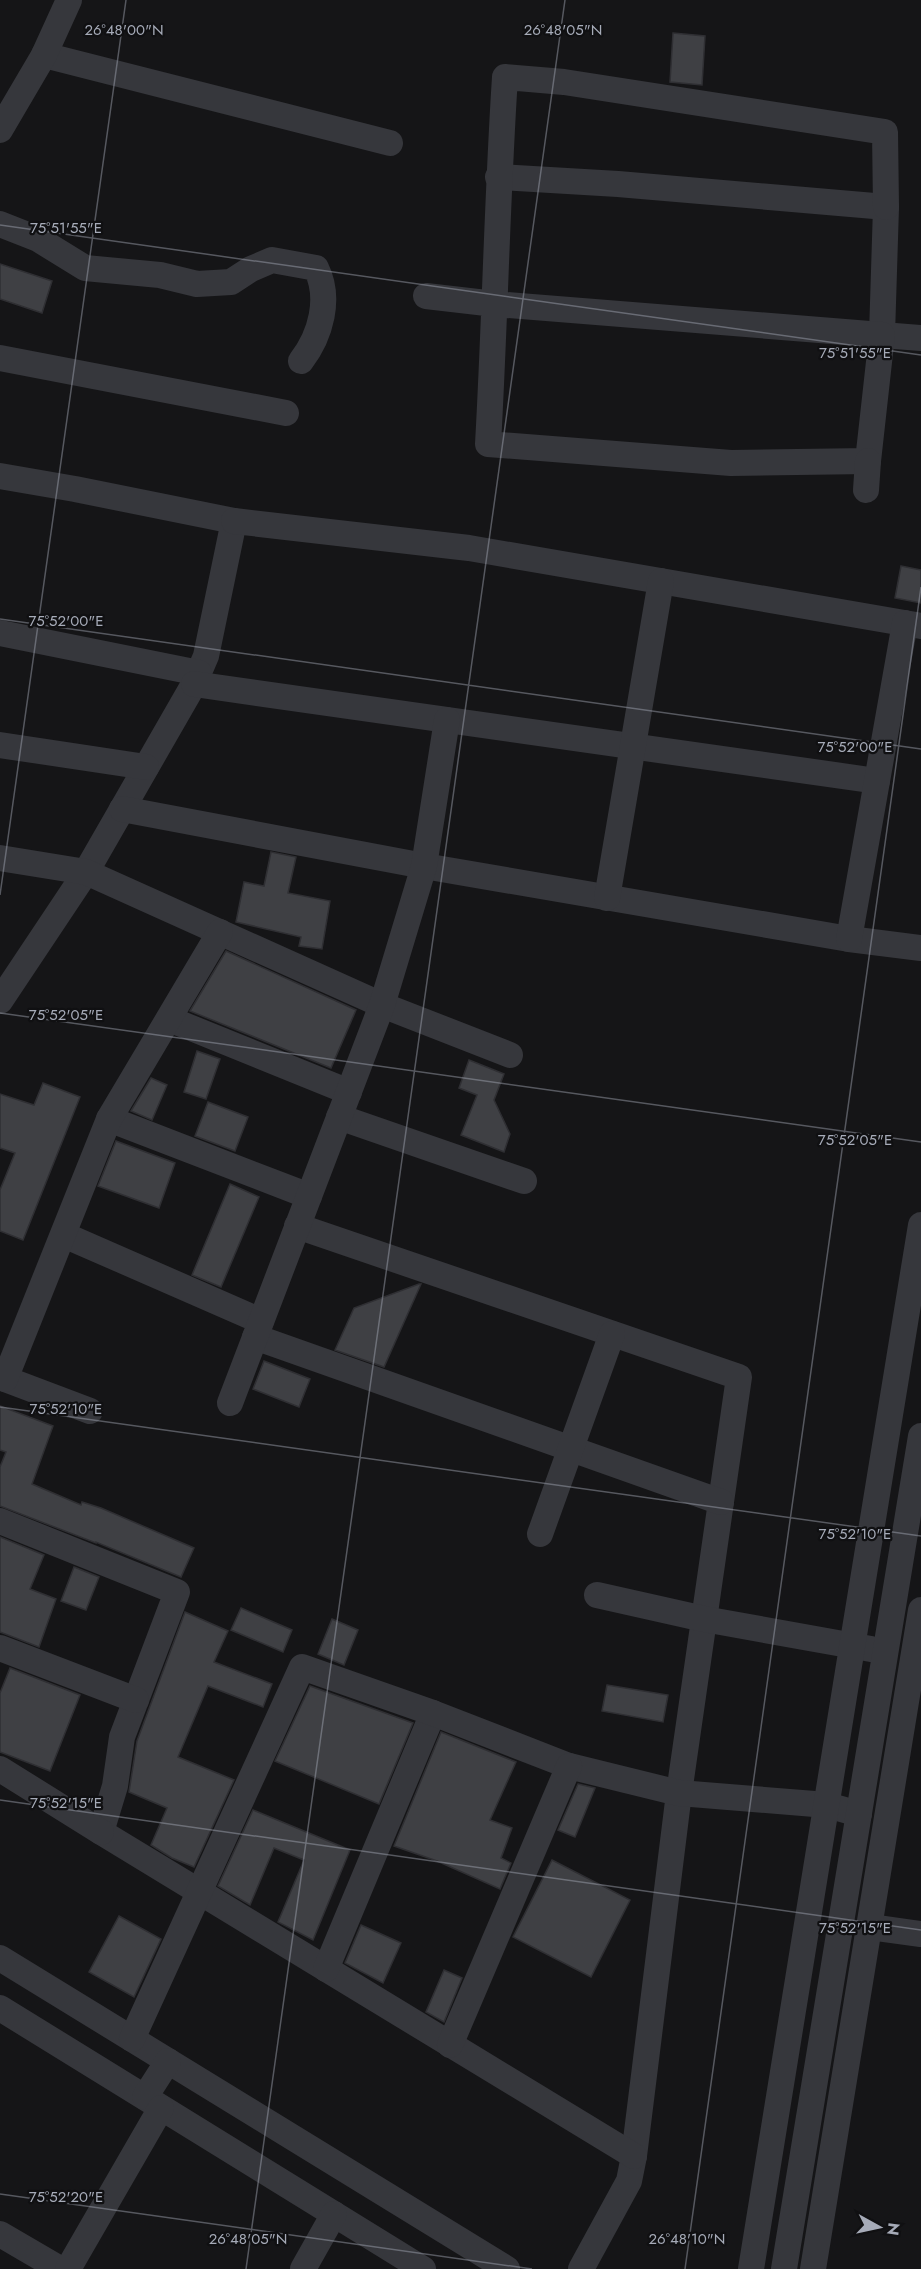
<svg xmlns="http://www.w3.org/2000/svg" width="921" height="2269" font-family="Jost,sans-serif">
<rect width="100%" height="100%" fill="#151517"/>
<g fill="#3f4044" stroke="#2f2f33" stroke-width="1.5">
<path d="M673,33L705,36L702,85L670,82Z"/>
<path d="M0,264L52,281L42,313L0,299Z"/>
<path d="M901,566L921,570V603L895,598Z"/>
<path d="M271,852L296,857L288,893L330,901L322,949L299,946L301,937L236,922L244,882L264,886Z"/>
<path d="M226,951L356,1010L331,1068L190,1011Z"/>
<path d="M197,1051L220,1059L206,1099L184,1092Z"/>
<path d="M469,1060L504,1074L494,1100L510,1134L504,1152L461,1135L477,1095L459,1088Z"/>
<path d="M151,1078L167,1085L152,1120L131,1111Z"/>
<path d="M43,1083L80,1097L23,1240L0,1231V1190L15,1153L0,1148V1094L34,1105Z"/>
<path d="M208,1102L248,1117L235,1151L195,1136Z"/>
<path d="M116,1141L175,1163L159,1208L98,1186Z"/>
<path d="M230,1184L259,1197L221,1287L192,1275Z"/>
<path d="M419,1284H421L384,1367L335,1350L354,1308Z"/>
<path d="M264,1361L310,1379L299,1407L253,1389Z"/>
<path d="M0,1406L53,1426L32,1484L81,1505L82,1502L101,1508L194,1548L181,1577L96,1542V1543L0,1506V1467L6,1452L0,1450Z"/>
<path d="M0,1537L44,1555L30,1589L56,1599L39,1647L0,1632Z"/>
<path d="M74,1567L99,1577L86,1610L61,1601Z"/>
<path d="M241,1608L292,1630L283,1652L231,1630Z"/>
<path d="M185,1612L228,1631L214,1662L272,1684L263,1707L208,1686L178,1757L234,1780L194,1867L172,1858L151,1845L167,1808L129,1792L137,1741Z"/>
<path d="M332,1619L358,1630L344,1665L318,1654Z"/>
<path d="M10,1668L80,1695L50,1771L0,1752V1693Z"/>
<path d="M607,1685L668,1695L663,1722L602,1711Z"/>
<path d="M310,1686L413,1723L379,1804L275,1761Z"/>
<path d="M441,1732L516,1762L490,1820L512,1828L501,1858L511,1863L500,1889L437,1861L394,1846Z"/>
<path d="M578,1784L595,1788L575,1837L558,1830Z"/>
<path d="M253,1810L350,1850L313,1940L278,1922L304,1860L274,1848L250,1905L218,1886Z"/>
<path d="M552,1860L630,1900L591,1977L513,1937Z"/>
<path d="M119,1916L161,1939L134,1997L89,1972Z"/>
<path d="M361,1925L401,1943L383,1983L345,1963Z"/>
<path d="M444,1970L462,1978L444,2022L426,2012Z"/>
</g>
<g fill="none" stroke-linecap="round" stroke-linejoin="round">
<g stroke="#36373c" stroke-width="26">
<path d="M44,55L390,143"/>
<path d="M0,130L44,55L69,0"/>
<path d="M498,177L618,184L886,207L882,335L921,338"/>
<path d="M0,224L38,239L85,268L160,275L197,284L231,282L251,269L272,260L316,268C331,298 321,335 301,361"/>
<path d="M426,296L495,304L882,335L868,461L731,463L488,444C495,321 497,199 505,77L564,82L885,132L886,207"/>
<path d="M0,358L286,413"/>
<path d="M0,476L75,489L234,521L206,656L194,684L86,872L0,1001"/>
<path d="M866,490L868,461"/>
<path d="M234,521L469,548L921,626"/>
<path d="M0,633L199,673"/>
<path d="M194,684L877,781"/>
<path d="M0,745L146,767"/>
<path d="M122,809L424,866L849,939L921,948"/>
<path d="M0,858L86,872L382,1005L510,1055"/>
<path d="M607,898L661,581"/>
<path d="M849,939L905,623"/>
<path d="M169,1019L349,1092"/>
<path d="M339,1117L524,1181"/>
<path d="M109,1119L309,1196"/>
<path d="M297,1226L739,1377L679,1793L634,2156L629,2181L581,2269"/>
<path d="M64,1235L261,1321"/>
<path d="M255,1337L721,1502"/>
<path d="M0,1377L90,1411"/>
<path d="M5,1379L109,1119L220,932"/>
<path d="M230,1403L382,1005L424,866L447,720"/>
<path d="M0,1521L177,1592L122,1737L115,1786L101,1832L634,2156"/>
<path d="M540,1534L612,1334"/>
<path d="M597,1595L704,1619L871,1649"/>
<path d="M0,1648L136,1700"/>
<path d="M0,1769L101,1832"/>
<path d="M870,1927L921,1934"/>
<path d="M0,1958L507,2269"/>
<path d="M326,1969L433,1713"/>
<path d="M0,2008L423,2269"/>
<path d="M132,2039L302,1667L433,1713L569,1766L679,1793L827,1805L859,1814"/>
<path d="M450,2045L569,1766"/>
<path d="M145,2097L168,2061"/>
<path d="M0,2234L60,2269"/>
<path d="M68,2269L161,2108"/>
<path d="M303,2269L334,2214"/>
<path d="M751,2269C806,1921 865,1573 921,1225"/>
<path d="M784,2269L921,1436"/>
<path d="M813,2269L921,1610"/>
</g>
</g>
<path fill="none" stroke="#a6abb8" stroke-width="1.5" stroke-opacity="0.45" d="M0,225L921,355M0,619L921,749M0,895L126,0M0,1013L921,1142M0,1407L921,1536M0,1800L921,1930M0,2194L532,2269M246,2269L565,0M685,2269L921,587"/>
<g font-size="15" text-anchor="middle" fill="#a6abb8" stroke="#101012" stroke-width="4.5" stroke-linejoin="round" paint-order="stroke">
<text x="124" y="35">26°48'00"N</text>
<text x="563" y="35">26°48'05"N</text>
<text x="66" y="233">75°51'55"E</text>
<text x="855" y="358">75°51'55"E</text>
<text x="66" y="626">75°52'00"E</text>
<text x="855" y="752">75°52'00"E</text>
<text x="66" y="1020">75°52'05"E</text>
<text x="855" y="1145">75°52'05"E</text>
<text x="66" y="1414">75°52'10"E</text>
<text x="855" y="1539">75°52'10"E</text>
<text x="66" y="1808">75°52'15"E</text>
<text x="855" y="1933">75°52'15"E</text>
<text x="66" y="2202">75°52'20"E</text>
<text x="248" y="2244">26°48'05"N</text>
<text x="687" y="2244">26°48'10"N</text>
</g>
<g transform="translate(879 2227) rotate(98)" stroke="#101012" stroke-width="4.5" paint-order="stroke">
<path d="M0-4.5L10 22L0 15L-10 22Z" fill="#a6abb8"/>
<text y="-9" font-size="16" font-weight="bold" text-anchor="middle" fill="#a6abb8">N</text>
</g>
</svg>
